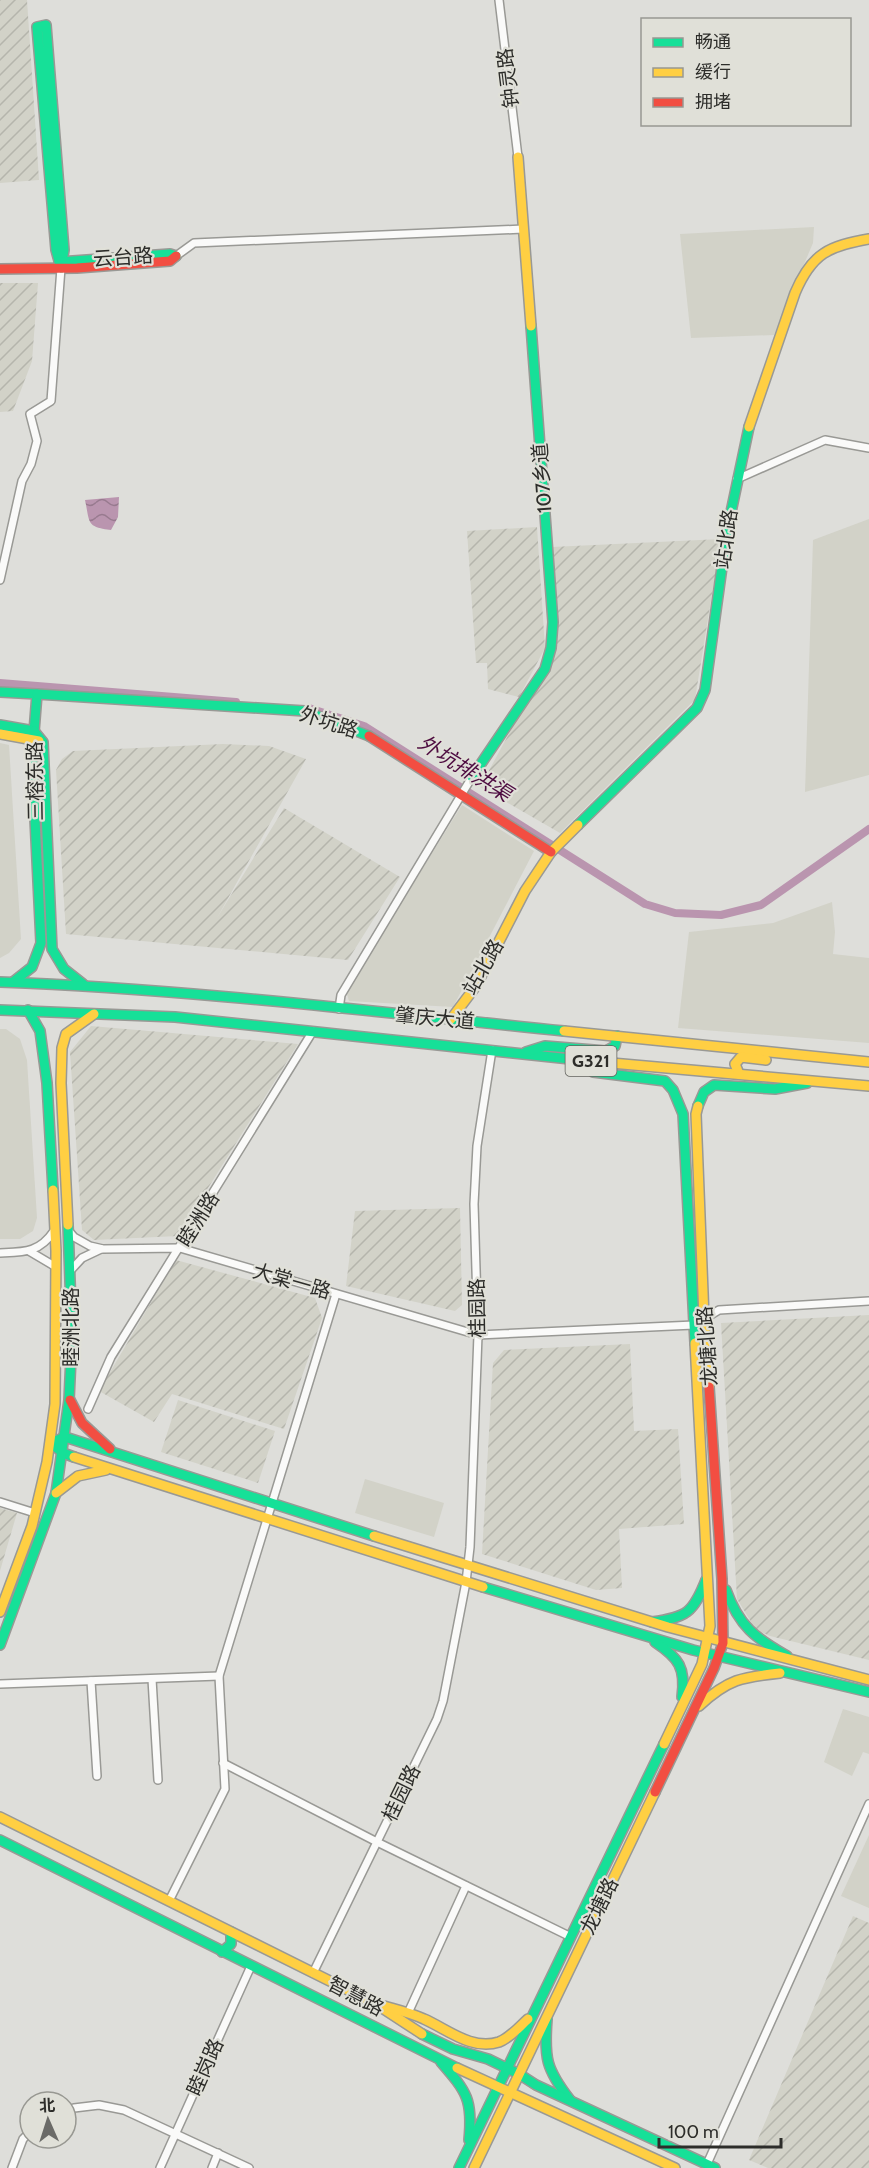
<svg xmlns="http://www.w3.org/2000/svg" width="869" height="2168" font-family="Cabin,'Noto Sans SC',sans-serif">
<defs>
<pattern id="industrial-furrows" width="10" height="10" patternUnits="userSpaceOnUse" patternTransform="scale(1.5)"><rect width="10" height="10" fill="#d2d2c8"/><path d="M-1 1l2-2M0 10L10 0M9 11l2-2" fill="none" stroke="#b5b5ac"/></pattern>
<pattern id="water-waves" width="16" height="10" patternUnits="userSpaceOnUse" patternTransform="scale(1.5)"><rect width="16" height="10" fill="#ba95af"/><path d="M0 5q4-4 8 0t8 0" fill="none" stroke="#987a8f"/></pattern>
</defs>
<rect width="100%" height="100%" fill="#dededa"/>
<g fill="#d2d2c8">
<path d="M814,227L813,243L774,335L691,338L680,234Z"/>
<path d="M869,519V775L805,792L813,540Z"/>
<path d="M0,743L9,745L21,939L9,953L0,958Z"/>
<path d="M462,805L534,851L453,1007L349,1001L346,991Z"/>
<path d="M832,902L835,932L833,954L869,958V1043L678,1028L689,932L773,923Z"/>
<path d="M0,1029H6L20,1039L27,1060L37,1218L33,1231L20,1239H0Z"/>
<path d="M365,1479L444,1503L434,1537L355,1513Z"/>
<path d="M843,1709L869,1717V1754L863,1752L852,1776L824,1762Z"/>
<path d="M869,1835V1908L841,1896Z"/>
</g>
<g fill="url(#industrial-furrows)">
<path d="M0,0H27L39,180L0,183Z"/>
<path d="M0,283H38L32,361L13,411L0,412Z"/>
<path d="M537,527L545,648L519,697L488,689L487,663H476L467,531Z"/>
<path d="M721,539L695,699L560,833L480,787L544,669L553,622L552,547Z"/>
<path d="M223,744L269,746L306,759L217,918L284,808L400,877L348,960L66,934L56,770L62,759L73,751Z"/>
<path d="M91,1026L298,1044L178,1236L94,1240L82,1230L70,1052Z"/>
<path d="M460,1208L462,1305L455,1311L346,1286L355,1211Z"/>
<path d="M176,1260L315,1298L322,1318L284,1429L172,1394L154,1422L99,1391Z"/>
<path d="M869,1315V1660L770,1636L756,1630L737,1599L721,1323Z"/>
<path d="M630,1344L634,1431L678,1429L684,1524L619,1529L622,1588L596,1590L482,1554L493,1363L504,1350Z"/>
<path d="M178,1400L275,1431L258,1483L161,1452Z"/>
<path d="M0,1508L17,1513L0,1571Z"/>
<path d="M853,1916L869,1923V2168H768L749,2160Z"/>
</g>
<path fill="url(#water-waves)" d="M119,497L118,517L111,530C86,527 90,523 85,500Z"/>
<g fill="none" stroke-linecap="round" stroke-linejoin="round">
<g stroke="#ba95af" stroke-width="8">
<path d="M0,683L236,702"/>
<path d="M309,708L364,726L645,904L675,913L721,915L761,905L869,829"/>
</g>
<g stroke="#999995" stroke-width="10">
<g id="street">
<path d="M499,0L518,157"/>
<path d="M176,256L194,243L523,229"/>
<path d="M737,479L825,440L869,448"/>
<path d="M0,580L22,481L31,464L37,441L30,414L51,401L61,268"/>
<path d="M339,1009L341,995L472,777"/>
<path d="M68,1230L74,1237L90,1246L103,1249L180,1248L478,1335L694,1325L719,1310L869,1301"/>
<path d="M29,1251L56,1267"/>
<path d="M0,1253C24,1252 39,1253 54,1231"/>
<path d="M70,1271L82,1258L101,1249"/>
<path d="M88,1409L111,1357L313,1031"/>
<path d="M0,1502L35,1513"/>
<path d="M152,1679L158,1780"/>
<path d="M91,1681L97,1776"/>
<path d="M0,1684L219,1676"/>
<path d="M223,1763L377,1842L571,1937"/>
<path d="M169,1901L225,1789L219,1676L336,1294"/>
<path d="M313,1973L437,1719L443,1701L466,1582L470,1547L478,1335L474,1204L477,1146L492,1050"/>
<path d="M408,2013L466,1886"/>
<path d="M66,2112L74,2108L99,2105L124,2110L249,2168"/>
<path d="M707,2164L869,1804"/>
<path d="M12,2168L23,2139L30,2132"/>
<path d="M160,2168L251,1966"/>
<path d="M212,2168L218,2153"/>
</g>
</g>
<g stroke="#999995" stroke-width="12">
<g id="fast">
<path d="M46,25L64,250L61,268L56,250L37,27Z"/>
<path d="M59,262L170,254L176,256"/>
<path d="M0,692L37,694L32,757L41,943L32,967L13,982"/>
<path d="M37,694L305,711L369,736"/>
<path d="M0,725L34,731"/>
<path d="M34,731L43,742L52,949L64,969L83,984"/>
<path d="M472,777L545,669L551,648L553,622L531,326"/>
<path d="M578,825L697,708L705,690L727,531L749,427"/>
<path d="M0,982C189,989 376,1012 564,1031"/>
<path d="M0,1010L175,1017L589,1061"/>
<path d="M28,1010L40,1031L47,1083L53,1190"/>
<path d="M526,1052L545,1046L606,1051L615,1046L617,1036"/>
<path d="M579,1060L593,1072L665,1081L673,1090L683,1114L695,1343"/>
<path d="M698,1106L704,1092L714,1085L775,1089L807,1083"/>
<path d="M74,1457L63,1453L51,1443L65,1437L374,1536"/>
<path d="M483,1587L693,1650L869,1692"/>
<path d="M726,1590C739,1626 755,1638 787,1656"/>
<path d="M652,1622C687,1617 693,1613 706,1580"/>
<path d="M655,1642C679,1658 686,1668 682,1697"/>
<path d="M0,1645L56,1493L69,1400L72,1336L68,1225"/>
<path d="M0,1840L457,2068"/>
<path d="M222,1952L231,1944V1932"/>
<path d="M547,2019C544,2058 546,2069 570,2100"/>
<path d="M422,2034L453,2049L488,2059L519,2074L536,2085L715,2168"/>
<path d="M441,2062C467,2092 473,2100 469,2140"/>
<path d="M459,2168L664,1744"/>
</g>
</g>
<g stroke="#999995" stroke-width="12">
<g id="slow">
<path d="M518,157L531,326"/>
<path d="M749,427L795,293C812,253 829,246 869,239"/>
<path d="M0,734L39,741"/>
<path d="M451,1019L476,986L525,891L551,852L578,825"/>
<path d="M564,1031L869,1062"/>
<path d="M589,1061L869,1086"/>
<path d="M739,1074L735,1064L741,1057L766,1060"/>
<path d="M698,1106L696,1114L704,1318L709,1387"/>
<path d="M68,1225L61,1083L62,1048L66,1034L94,1014"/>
<path d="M74,1457L483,1587"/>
<path d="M56,1493L78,1476L106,1470"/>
<path d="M374,1536L668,1627L869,1680"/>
<path d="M0,1612L32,1526L47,1462L55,1404L56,1251L53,1190"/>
<path d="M699,1706C728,1679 742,1677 780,1673"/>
<path d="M664,1744L702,1664L710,1626L695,1343"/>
<path d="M0,1817L376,2004L422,2034"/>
<path d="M384,2006C398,2010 411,2013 424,2019C447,2029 472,2051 499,2042C510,2038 519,2027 528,2019"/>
<path d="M457,2068L675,2168"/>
<path d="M474,2168L655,1792"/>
</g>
</g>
<g stroke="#999995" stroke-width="12">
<g id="jam">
<path d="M0,269L77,268L170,261L176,256"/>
<path d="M369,736L551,852"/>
<path d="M70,1400L82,1423L110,1449"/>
<path d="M655,1792L714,1668L723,1643L722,1579L709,1387"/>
</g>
</g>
<use href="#street" stroke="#fafaf9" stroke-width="7"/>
<use href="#fast" stroke="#16e098" stroke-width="9"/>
<use href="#slow" stroke="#ffcf43" stroke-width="9"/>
<use href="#jam" stroke="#f24e42" stroke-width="9"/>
</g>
<g text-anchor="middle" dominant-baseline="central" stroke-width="4.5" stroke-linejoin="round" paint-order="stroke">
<rect fill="#e0e0d8" stroke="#63635e" stroke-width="1.5" x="565.5" y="1046" width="51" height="30" rx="4.5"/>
<g font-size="18" font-weight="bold" fill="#2d2d2a">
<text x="591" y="1061">G321</text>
</g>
<g font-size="20" fill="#2d2d2a" stroke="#e0e0d8">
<text transform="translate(508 78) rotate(-97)">钟灵路</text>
<text transform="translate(123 257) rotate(-4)">云台路</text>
<text transform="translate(542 478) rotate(-94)">107乡道</text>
<text transform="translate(726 539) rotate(-82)">站北路</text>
<text transform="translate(329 722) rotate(18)">外坑路</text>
<text transform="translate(35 781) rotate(-91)">三榕东路</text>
<text transform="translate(483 967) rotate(-60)">站北路</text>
<text transform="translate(435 1018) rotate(5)">肇庆大道</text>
<text transform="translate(198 1219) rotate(-58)">睦洲路</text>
<text transform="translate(292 1281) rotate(16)">大棠一路</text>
<text transform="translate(477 1308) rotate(-91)">桂园路</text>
<text transform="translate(71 1327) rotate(-90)">睦洲北路</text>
<text transform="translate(707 1346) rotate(-94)">龙塘北路</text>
<text transform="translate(401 1793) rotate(-64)">桂园路</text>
<text transform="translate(599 1906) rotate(-64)">龙塘路</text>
<text transform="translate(356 1996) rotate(28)">智慧路</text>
<text transform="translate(205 2067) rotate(-66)">睦岗路</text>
</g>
<g font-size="21" font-style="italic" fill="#4d0b40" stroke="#e0e0d8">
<text transform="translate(465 768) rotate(32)">外坑排洪渠</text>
</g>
</g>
<rect x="641" y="18" width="210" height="108" fill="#e0e0d8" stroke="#989892" stroke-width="1.5"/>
<rect x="653" y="38" width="30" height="9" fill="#16e098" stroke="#989892" stroke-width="1.5"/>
<text x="695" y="48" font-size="18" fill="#2d2d2a">畅通</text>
<rect x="653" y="68" width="30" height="9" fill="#ffcf43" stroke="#989892" stroke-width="1.5"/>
<text x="695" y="78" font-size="18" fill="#2d2d2a">缓行</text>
<rect x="653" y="98" width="30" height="9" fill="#f24e42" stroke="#989892" stroke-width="1.5"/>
<text x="695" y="108" font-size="18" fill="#2d2d2a">拥堵</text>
<g transform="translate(48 2120) rotate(357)"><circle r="28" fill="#e0e0d8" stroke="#989892" stroke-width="1.5"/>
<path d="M0-4.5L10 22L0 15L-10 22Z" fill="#6b6b68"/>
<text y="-9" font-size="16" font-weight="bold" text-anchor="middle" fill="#2d2d2a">北</text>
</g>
<path d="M659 2138v9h122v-9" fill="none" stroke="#2d2d2a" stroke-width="3"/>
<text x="668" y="2138" font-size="18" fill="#2d2d2a" stroke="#e0e0d8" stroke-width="4.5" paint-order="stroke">100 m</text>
</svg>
